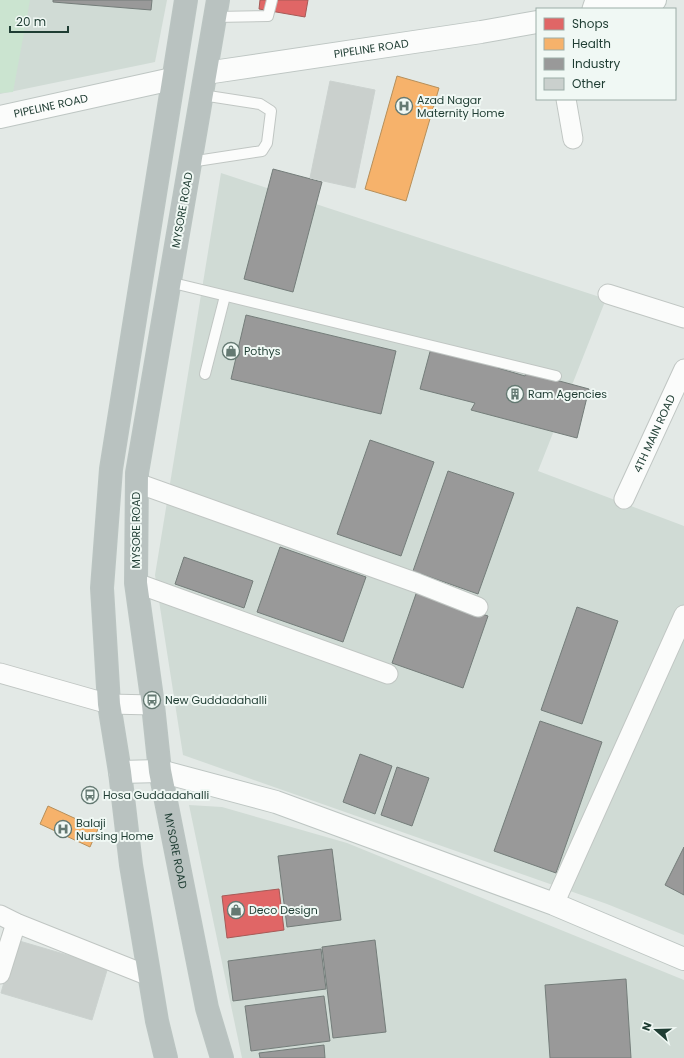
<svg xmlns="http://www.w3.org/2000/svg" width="684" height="1058" font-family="Poppins,sans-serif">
<rect width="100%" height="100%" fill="#e3e9e6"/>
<g fill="#d0dbd5">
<path d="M0,0H167L155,62L0,94Z"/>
<path d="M221,173L606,299L538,471L684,526V935L607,904L183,755L155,575Z"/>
<path d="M189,805L222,807L347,843L684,980V1058H242Z"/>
</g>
<path fill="#cbe4d0" d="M0,0H30L13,92L0,93Z"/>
<g fill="#e06666" stroke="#a65a57">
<path d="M260,0H308L305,17L259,9Z"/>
<path d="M279,889L284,930L227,938L222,896Z"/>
</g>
<g fill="#f6b26b" stroke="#b68f5a">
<path d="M397,76L439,88L406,201L365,189Z"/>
<path d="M48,806L98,829L90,847L40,824Z"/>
</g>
<g fill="#999" stroke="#747d7a">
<path d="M53,0H152L151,10L53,2Z"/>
<path d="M273,169L322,182L293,292L244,279Z"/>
<path d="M246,315L396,351L381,414L231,379Z"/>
<path d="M431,348L499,364L498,368L525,376L526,372L589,389L577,438L471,410L475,403L420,389Z"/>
<path d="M370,440L434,462L401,556L337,534Z"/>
<path d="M448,471L514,493L478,594L413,571Z"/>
<path d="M280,547L366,577L343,642L257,612Z"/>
<path d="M184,557L253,581L244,608L175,584Z"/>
<path d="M417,591L488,616L463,688L392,663Z"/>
<path d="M577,607L618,621L582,724L541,710Z"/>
<path d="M540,721L602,742L556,873L494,851Z"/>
<path d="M360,754L392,766L375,814L343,802Z"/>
<path d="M397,767L429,778L412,826L381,815Z"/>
<path d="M684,847V895L665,885Z"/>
<path d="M332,849L341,920L287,927L278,856Z"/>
<path d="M375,940L386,1032L333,1038L322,947Z"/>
<path d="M321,949L326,989L233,1001L228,961Z"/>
<path d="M626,979L631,1058H550L545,985Z"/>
<path d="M324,996L330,1041L251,1051L245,1006Z"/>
<path d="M324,1045L325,1058H260L259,1053Z"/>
</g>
<g fill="#cad0cd" stroke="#cbd2cf">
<path d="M330,81L375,90L355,188L310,178Z"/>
<path d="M16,940L108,967L92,1020L1,993Z"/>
</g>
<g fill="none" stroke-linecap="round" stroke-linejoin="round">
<g stroke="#c0c6c3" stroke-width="12">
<g id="lane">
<path d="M215,17L268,16L272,0"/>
<path d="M190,162L262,151L267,143L271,111L260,104L202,95"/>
<path d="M169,282L556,376"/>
<path d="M205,374L225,296"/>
</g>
</g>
<g stroke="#c0c6c3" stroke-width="21">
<g id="street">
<path d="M592,9L595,0"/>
<path d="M566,99L573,139"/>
<path d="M608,294L684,318"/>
<path d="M137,483L417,583L478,607"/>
<path id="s1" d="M624,499L684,369"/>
<path d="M136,583L388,674"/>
<path d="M0,673L109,704L153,705"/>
<path d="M554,904L684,615"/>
<path d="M0,915L16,923L149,976"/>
<path d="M0,974L16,923"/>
</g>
</g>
<g stroke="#bec6c3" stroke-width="24">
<g id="secondary">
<path d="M606,9L655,0"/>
<path id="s2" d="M206,73L481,32L537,22"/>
<path id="s3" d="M0,117L172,79"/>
<path d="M120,772L160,771L276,802L554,904L684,959"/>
</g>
</g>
<g stroke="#bbc5c2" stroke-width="24">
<g id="highway">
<path id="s4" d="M218,0L137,473L136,583L153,705L160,771L207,1008L222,1058"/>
<path d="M166,1058L157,1021L131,865L120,772L109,704L102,588L111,469L186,0"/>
</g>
</g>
<use href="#lane" stroke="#fbfcfb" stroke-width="10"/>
<use href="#street" stroke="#fbfcfb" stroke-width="19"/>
<use href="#secondary" stroke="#fbfcfb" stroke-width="22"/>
<use href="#highway" stroke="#b9c2c0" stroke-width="22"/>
</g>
<defs>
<g id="hospital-ring" transform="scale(0.9)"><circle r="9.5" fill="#f0f8f4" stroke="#647972" stroke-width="1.5"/><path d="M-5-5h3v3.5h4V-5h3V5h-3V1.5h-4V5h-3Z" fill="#647972"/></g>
<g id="shop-ring" transform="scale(0.9)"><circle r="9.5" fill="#f0f8f4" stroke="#647972" stroke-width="1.5"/><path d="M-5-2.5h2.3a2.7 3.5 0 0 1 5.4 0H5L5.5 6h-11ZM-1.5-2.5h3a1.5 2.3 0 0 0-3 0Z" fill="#647972"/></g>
<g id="building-ring" transform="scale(0.9)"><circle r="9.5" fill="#f0f8f4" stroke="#647972" stroke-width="1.5"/><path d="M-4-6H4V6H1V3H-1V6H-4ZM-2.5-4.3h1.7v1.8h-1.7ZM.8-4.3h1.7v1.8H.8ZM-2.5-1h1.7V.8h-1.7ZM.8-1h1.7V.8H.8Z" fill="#647972"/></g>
<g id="bus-ring" transform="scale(0.9)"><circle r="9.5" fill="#f0f8f4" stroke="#647972" stroke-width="1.5"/><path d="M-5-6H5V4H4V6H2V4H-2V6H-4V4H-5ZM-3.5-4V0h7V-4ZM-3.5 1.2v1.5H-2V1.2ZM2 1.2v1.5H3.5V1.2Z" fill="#647972"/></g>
</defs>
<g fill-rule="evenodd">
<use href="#hospital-ring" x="404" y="106"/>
<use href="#shop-ring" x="231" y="351"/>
<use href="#building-ring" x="515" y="394"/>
<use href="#bus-ring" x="152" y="700"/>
<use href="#bus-ring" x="90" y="795"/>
<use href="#hospital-ring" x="63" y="829"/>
<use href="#shop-ring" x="236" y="910"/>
</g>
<g text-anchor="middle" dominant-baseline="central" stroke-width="4" stroke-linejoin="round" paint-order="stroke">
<g font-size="11" fill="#1f3d33" stroke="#f0f8f4">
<text stroke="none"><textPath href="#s2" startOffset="167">PIPELINE ROAD</textPath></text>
<text stroke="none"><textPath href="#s3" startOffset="52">PIPELINE ROAD</textPath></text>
<text transform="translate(182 210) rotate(-80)">MYSORE ROAD</text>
<text stroke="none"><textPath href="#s1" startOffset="72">4TH MAIN ROAD</textPath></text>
<text transform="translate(136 530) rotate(-90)">MYSORE ROAD</text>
<text stroke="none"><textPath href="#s4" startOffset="861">MYSORE ROAD</textPath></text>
</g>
<g font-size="11" fill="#1f3d33" stroke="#f0f8f4" text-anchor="start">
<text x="417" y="100">Azad Nagar<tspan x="417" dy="13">Maternity Home</tspan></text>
<text x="244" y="351">Pothys</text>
<text x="528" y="394">Ram Agencies</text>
<text x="165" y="700">New Guddadahalli</text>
<text x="103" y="795">Hosa Guddadahalli</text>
<text x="76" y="823">Balaji<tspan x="76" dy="13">Nursing Home</tspan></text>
<text x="249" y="910">Deco Design</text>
</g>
</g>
<rect x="536" y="8" width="140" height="92" fill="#f0f8f4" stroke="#9cada7"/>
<rect x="544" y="18" width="20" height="12" fill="#e06666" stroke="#9cada7"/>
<text x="572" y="28" font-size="12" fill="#1f3d33">Shops</text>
<rect x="544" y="38" width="20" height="12" fill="#f6b26b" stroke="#9cada7"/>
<text x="572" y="48" font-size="12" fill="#1f3d33">Health</text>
<rect x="544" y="58" width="20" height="12" fill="#999999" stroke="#9cada7"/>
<text x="572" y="68" font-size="12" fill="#1f3d33">Industry</text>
<rect x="544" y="78" width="20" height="12" fill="#cad0cd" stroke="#9cada7"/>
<text x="572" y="88" font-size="12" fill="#1f3d33">Other</text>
<g transform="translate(656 1030) rotate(290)" stroke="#f0f8f4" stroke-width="3" paint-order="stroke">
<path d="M0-3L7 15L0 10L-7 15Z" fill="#1f3d33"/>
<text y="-6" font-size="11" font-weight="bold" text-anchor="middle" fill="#1f3d33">N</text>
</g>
<path d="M10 26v6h58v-6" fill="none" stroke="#1f3d33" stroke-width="2"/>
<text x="16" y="26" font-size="12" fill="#1f3d33" stroke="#f0f8f4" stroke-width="3" paint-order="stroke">20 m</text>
</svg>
